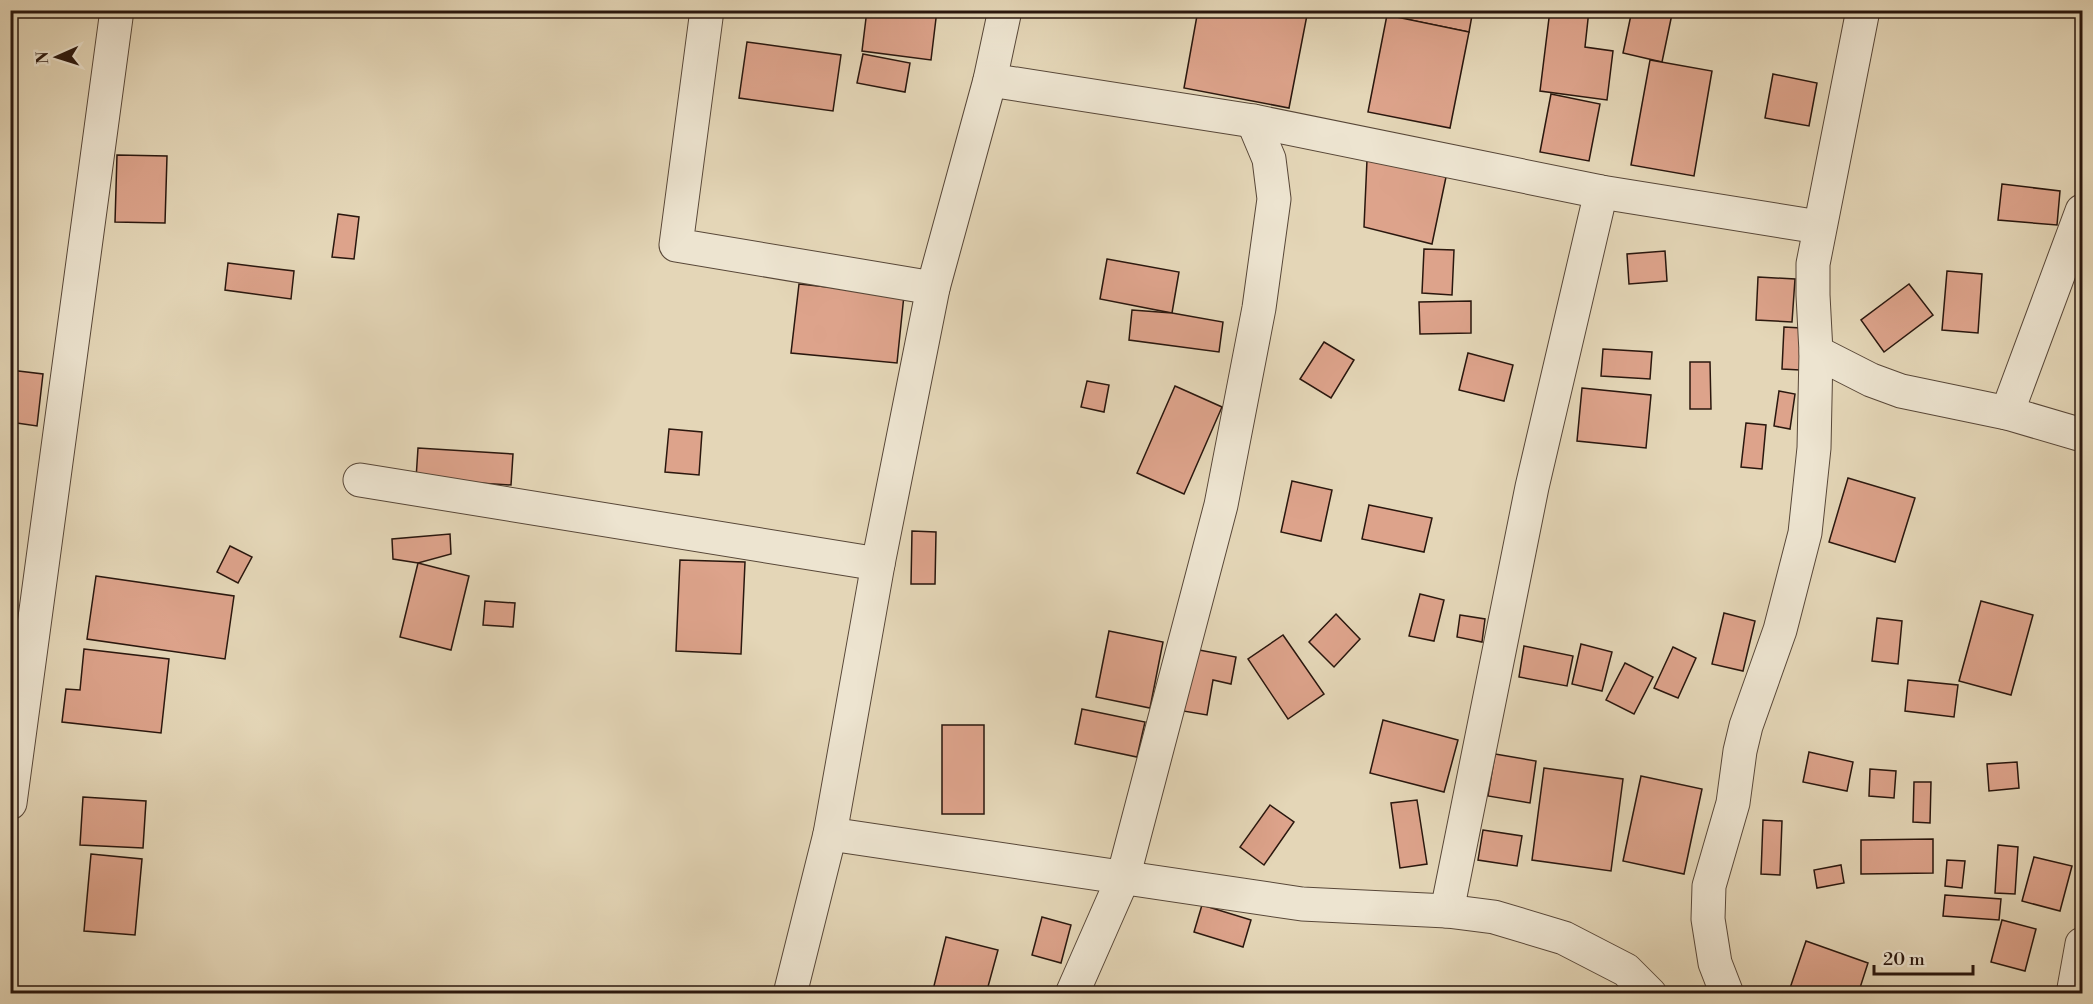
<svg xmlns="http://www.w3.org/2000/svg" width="2093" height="1004" font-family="'Libre Bodoni',serif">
<rect width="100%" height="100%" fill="#e4d6b7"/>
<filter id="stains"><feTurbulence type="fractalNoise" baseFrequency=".00333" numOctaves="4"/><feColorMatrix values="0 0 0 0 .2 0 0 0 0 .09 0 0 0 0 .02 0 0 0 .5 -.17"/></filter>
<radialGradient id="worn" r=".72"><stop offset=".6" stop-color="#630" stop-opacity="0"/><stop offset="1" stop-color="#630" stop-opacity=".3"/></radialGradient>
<g fill="#dda38b" stroke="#2a170e" stroke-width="1.5">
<path d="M867,10H937L931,60L862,51Z"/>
<path d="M1198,10H1308L1289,108L1184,88Z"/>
<path d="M1361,10H1473L1469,32Z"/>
<path d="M1550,10H1589L1585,47L1613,51L1607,100L1540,91Z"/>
<path d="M1632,10H1654L1672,14L1662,62L1623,53Z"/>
<path d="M1387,15L1469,32L1450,128L1368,112Z"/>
<path d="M747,42L841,55L833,111L739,98Z"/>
<path d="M863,54L910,63L905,92L857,83Z"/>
<path d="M1650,60L1712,71L1694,176L1631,165Z"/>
<path d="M1773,74L1817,83L1809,126L1765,118Z"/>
<path d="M1551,94L1600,104L1589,161L1540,152Z"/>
<path d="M117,155L167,156L165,223L115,222Z"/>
<path d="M1367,160L1446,177L1432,244L1364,227Z"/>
<path d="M2002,184L2060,191L2057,225L1998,220Z"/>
<path d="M338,214L359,217L354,259L332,257Z"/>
<path d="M1424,249L1454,250L1452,295L1422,293Z"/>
<path d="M1665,251L1667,281L1629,284L1627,254Z"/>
<path d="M1107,259L1179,272L1172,313L1100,299Z"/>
<path d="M228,263L294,271L291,299L225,290Z"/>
<path d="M1947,271L1982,274L1978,333L1942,330Z"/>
<path d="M1758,277L1795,279L1792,322L1756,320Z"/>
<path d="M799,284L904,295L897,363L791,353Z"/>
<path d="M1909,284L1933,315L1884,352L1861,320Z"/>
<path d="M1471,301V333L1420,334L1419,302Z"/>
<path d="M1132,310L1172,313L1223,322L1219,352L1129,340Z"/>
<path d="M1784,327L1801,328L1800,370L1782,369Z"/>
<path d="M1324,342L1354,360L1331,398L1300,379Z"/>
<path d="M1603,349L1652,352L1650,379L1601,376Z"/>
<path d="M1468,353L1513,365L1504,401L1459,390Z"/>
<path d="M1690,362H1710L1711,409H1690Z"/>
<path d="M10,370L43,374L37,426L10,422Z"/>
<path d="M1087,381L1109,385L1104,412L1081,407Z"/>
<path d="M1175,386L1222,407L1184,494L1137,473Z"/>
<path d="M1582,388L1651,395L1646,448L1577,441Z"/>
<path d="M1779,391L1795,394L1790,429L1774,426Z"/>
<path d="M1746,423L1766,425L1762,469L1741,467Z"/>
<path d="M669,429L702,432L699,475L665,472Z"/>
<path d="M418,448L513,454L511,485L416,479Z"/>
<path d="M1848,478L1915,498L1895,562L1829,542Z"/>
<path d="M1292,481L1332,490L1321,541L1281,532Z"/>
<path d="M1369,505L1432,518L1424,552L1362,539Z"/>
<path d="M912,531L936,532L935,584H911Z"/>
<path d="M450,534L451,554L418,563L393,559L392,539Z"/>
<path d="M230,546L252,557L238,583L217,572Z"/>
<path d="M680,560L745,562L741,654L676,651Z"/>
<path d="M418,563L469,576L451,650L400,637Z"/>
<path d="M96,576L234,596L225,659L87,639Z"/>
<path d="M1420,594L1444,600L1434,641L1409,636Z"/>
<path d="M485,601L515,603L513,627L483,625Z"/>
<path d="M1981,601L2033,615L2011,695L1959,681Z"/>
<path d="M1724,613L1755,621L1743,671L1712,664Z"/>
<path d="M1336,614L1360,639L1334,667L1309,642Z"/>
<path d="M1460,615L1485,619L1482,642L1457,637Z"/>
<path d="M1877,618L1902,621L1898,664L1872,661Z"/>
<path d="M1109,631L1163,642L1150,708L1096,697Z"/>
<path d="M1283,635L1324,694L1288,719L1248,659Z"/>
<path d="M1581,644L1612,652L1602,691L1572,684Z"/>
<path d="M1524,646L1573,656L1567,686L1519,677Z"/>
<path d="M1673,647L1696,658L1678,698L1654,688Z"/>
<path d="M84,649L169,659L161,733L62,722L66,689L80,690Z"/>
<path d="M1194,649L1236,657L1231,684L1213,680L1207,715L1183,711Z"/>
<path d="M1625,663L1653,677L1634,714L1606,700Z"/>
<path d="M1908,680L1958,685L1954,717L1905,711Z"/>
<path d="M1082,709L1145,722L1137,757L1075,744Z"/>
<path d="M1383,720L1458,740L1444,792L1370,773Z"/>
<rect x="942" y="725" width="42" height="89"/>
<path d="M1809,752L1853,762L1847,791L1803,782Z"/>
<path d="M1495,754L1536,761L1530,803L1488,796Z"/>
<path d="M2017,762L2019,788L1989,791L1987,764Z"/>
<path d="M1544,768L1623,779L1611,871L1532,860Z"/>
<path d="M1870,769L1896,771L1894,798L1869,796Z"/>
<path d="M1641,776L1702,789L1684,874L1623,861Z"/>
<path d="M1914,782H1931L1930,823L1913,822Z"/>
<path d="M83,797L146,801L143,848L80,845Z"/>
<path d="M1417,800L1427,864L1400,868L1391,803Z"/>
<path d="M1270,805L1294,822L1264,865L1240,847Z"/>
<path d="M1763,820L1782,821L1780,875L1761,874Z"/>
<path d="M1483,830L1522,836L1517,866L1478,860Z"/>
<path d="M1933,839V873L1861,874V840Z"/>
<path d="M1998,845L2018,847L2015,894L1995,893Z"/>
<path d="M91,854L142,859L135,935L84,931Z"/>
<path d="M2034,857L2072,866L2060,911L2022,901Z"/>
<path d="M1947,860L1965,861L1962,888L1945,886Z"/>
<path d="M1841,865L1844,883L1817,888L1814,870Z"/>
<path d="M1945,895L2001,899L1999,920L1943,916Z"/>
<path d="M1202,905L1251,920L1243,947L1194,932Z"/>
<path d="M1042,917L1071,925L1061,963L1032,955Z"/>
<path d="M2002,920L2036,929L2025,971L1991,962Z"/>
<path d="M946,937L998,950L986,994H932Z"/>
<path d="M1806,941L1868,963L1858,994H1788Z"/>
</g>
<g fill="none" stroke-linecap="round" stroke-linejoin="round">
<g stroke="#584738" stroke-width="35">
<g id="minor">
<path d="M707,10L676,245L933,288"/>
<path d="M990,80L1253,121L1601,192L1819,227"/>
<path d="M1816,352L1871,380L1901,391L2007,413L2082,435"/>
<path d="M2007,413L2082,211"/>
<path d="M360,480L878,564"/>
<path d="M10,803L117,10"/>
<path d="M830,834L1302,904L1447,911L1494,917L1564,938L1626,970L1650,994"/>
<path d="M1447,911L1532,487L1601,192"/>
<path d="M790,994L830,834L878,564L933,288L990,80L1005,10"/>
<path d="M1072,994L1123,878L1221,505L1259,308L1274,199L1269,159L1253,121"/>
<path d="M1727,994L1715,963L1708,919L1709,886L1733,803L1740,751L1746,726L1780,630L1805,533L1814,448L1816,352L1813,295V264L1863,10"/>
<path d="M2073,994L2082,944"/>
</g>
</g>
<use href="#minor" stroke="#ede4d0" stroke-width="33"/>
</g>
<rect width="2093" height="1004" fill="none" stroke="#e4d6b7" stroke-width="36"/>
<rect x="12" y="12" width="2069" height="980" fill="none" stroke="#2a170e" stroke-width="3"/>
<rect x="18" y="18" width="2057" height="968" fill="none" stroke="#2a170e" stroke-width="1.5"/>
<g transform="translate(57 57) rotate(267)" stroke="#ede4d0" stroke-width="4.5" paint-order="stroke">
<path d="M0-4.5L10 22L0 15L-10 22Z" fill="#2a170e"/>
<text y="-9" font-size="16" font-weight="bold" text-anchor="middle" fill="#2a170e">N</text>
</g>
<path d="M1874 965v9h99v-9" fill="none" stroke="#2a170e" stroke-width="3"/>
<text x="1883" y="965" font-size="18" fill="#2a170e" stroke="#ede4d0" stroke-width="4.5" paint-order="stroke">20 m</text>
<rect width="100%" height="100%" filter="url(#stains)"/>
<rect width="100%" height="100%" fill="url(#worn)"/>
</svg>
